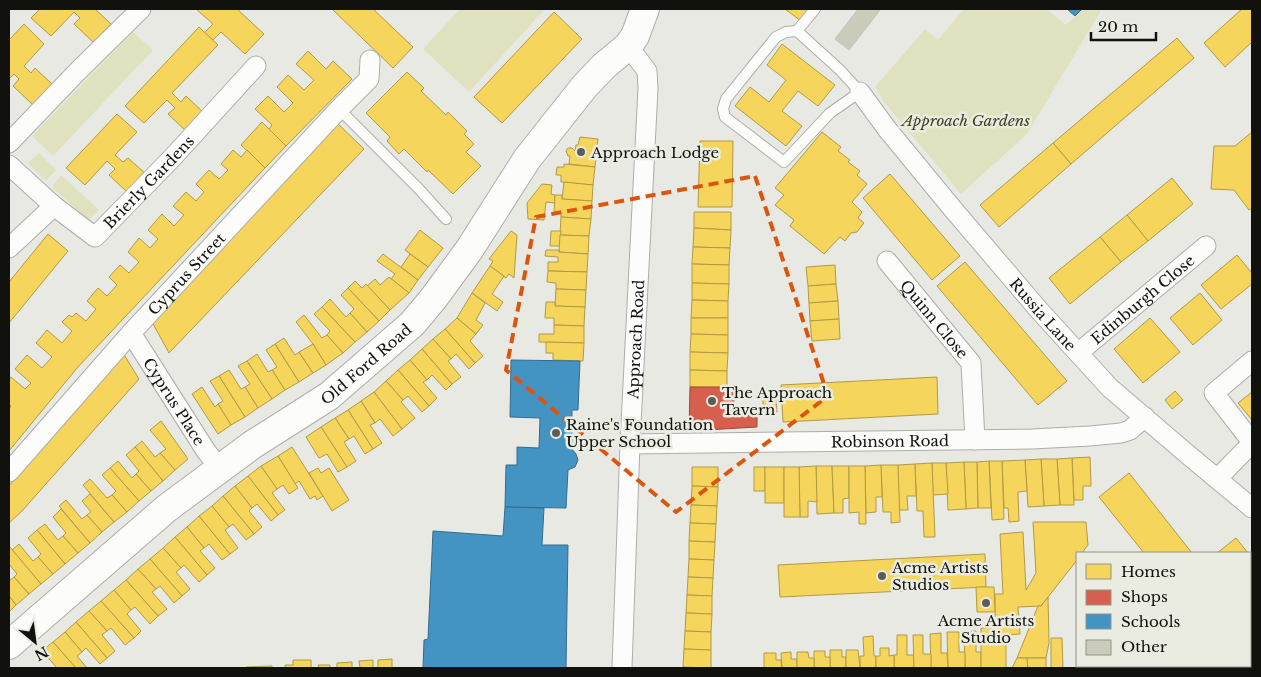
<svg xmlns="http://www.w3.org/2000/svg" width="1261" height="677" font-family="'Libre Baskerville',serif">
<rect width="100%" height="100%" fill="#e8e9e3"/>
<g fill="#e0e2bf">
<path d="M460,9H545L469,92L423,49Z"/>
<path d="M964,9H1046L1066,25L1083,9H1102L1027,134L961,194L885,103L875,87L925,29L938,40Z"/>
<path d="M133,32L153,50L53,156L32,136Z"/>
<path d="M39,153L56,170L46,181L28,163Z"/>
<path d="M61,175L99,210L88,220L52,187Z"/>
<path d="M1138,666H1204L1205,668H1138Z"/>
</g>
<g fill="#f6d55c" stroke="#b19a45">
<path d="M40,9H88L89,10L91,9H95L111,24L93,42L74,24L80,18L74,12L51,36L31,18Z"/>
<path d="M196,9H237L264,34L245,54L221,32L213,40L204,33L213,24Z"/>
<path d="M332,9H373L413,47L393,68Z"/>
<path d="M785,9H811L801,21Z"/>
<path d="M1242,9H1252V42L1225,67L1204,43Z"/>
<path d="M554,12L582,39L502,123L474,97Z"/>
<path d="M24,24L44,44L24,66L31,73L35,68L52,84L33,105L13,86L19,79L14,74L9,79V40Z"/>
<path d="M199,27L218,45L172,93L181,102L186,96L204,113L186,131L168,114L175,108L167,100L144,123L125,106Z"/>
<path d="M1177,38L1194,58L1071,164L1053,143Z"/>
<path d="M782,44L835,85L818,106L798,91L782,111L802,126L786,146L735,106L750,87L769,102L786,80L767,65Z"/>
<path d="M308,51L326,69L333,61L352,79L286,146L269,129L272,125L255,109L268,96L284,112L293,103L277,87L288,75L304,90L314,80L296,64Z"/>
<path d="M407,72L424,88L421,91L446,115L448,112L467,131L464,134L474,144L466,152L481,166L453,194L428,170L427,172L404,149L399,154L387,141L390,137L366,113Z"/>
<path d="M117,114L137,132L115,155L123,162L128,158L146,174L128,193L109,175L115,169L107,161L85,185L66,168Z"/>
<path d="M262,122L286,146L265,168L241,145Z"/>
<path d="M337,123L364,149L169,353L152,322Z"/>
<path d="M822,132L841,147L838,151L850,160L848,162L860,171L857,175L867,184L852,202L862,212L858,218L864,223L857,232L851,233L845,241L840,237L824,254L790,226L794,220L775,205L784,195L775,188Z"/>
<path d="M1252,132V208L1249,210L1234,190L1211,189L1214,146H1235Z"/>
<path d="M580,137L598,139L595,167L569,164L570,156H568L566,151L568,148H572L575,151L576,145H578Z"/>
<path d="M700,141H733L732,207H698Z"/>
<path d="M1053,143L1071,164L999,227L980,205Z"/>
<path d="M233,150L241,157L247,150L265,168L77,368L9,451V409L11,406L9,404V397L10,395L9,394V380L11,377L25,389L31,383L15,369L27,355L42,368L52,357L36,343L47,330L62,343L72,331L62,322L69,315L72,317L76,313L86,321L96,309L87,301L98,288L107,296L117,285L109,277L120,265L129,273L139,262L128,252L139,238L150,248L158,239L148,230L162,214L174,226L184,215L173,206L186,192L196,201L204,192L196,184L209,170L219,179L228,170L221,164Z"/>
<path d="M564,164L595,167L593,185L561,182V175H556L557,167H564Z"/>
<path d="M890,174L960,256L932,280L863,198Z"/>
<path d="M1172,178L1193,204L1148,241L1127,215Z"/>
<path d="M564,182L593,185L592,201L562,199Z"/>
<path d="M542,184L552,185L551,194L555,195V203L546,202L544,220L528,219L527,203Z"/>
<path d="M555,195H562V199L592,201L591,219L561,217V212L554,211Z"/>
<path d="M694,212H731V230L694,228Z"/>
<path d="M1127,215L1148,241L1121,262L1100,237Z"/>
<path d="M561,217L591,219L589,236L560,235Z"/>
<path d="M694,228L731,230L730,248L693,247Z"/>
<path d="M420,230L443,248L428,267L405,250Z"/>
<path d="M511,231L517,235L514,278L509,274L506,278L490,266L493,261L489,259Z"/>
<path d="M551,231H561L560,246H550Z"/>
<path d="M48,234L68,251L9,323V282Z"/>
<path d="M560,235L589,236L588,254L559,252Z"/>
<path d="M1100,237L1121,262L1070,304L1049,278Z"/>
<path d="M693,247L730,248L729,265L692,264Z"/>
<path d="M546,250H559V252L588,254L587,272L548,271V262H558V257L545,256Z"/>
<path d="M383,254L418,280L409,293L391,279L395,274L377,261Z"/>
<path d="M410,254L428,267L418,280L401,267Z"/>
<path d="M1237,255L1252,273V284L1221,309L1201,285Z"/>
<path d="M965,262L1067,381L1038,405L937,286Z"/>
<path d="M692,264L729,265V284L692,283Z"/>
<path d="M835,265L836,284L808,286L806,267Z"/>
<path d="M490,266L504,276L492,294L503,302L497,311L472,293Z"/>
<path d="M548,271L587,272L586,290L556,289V283L547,282Z"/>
<path d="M389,277L409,293L390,310L367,286L375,279L380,285Z"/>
<path d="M355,281L362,288L366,284L390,310L379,321L348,288Z"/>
<path d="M692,283L729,284L728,301L692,300Z"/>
<path d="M836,284L838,301L809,303L808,286Z"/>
<path d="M348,288L379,321L367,332L350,313L354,309L341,295Z"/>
<path d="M556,289L586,290L585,307L555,306Z"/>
<path d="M472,293L485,303L476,320L483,325L476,334L457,318Z"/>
<path d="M1200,293L1222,320L1193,345L1170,318Z"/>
<path d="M330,299L346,317L350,313L367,332L355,342L322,307Z"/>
<path d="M692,300L728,301V318H691Z"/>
<path d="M838,301L839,319L810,321L809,303Z"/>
<path d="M546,302H555V306L585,307L584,326L554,325V318H545Z"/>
<path d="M322,307L355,342L343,353L327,335L330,331L314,314Z"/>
<path d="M304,315L322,338L327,335L343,353L326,365L313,344L296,322Z"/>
<path d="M457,318L476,334L470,341L483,356L475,363L445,329Z"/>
<path d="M691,318H728V335L691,334Z"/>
<path d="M1150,318L1180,352L1143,383L1114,349Z"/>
<path d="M839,319L840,339L812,341L810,321Z"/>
<path d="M554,325L584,326V343L539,342V334H554Z"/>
<path d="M445,329L475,363L469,369L456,354L451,359L433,339Z"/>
<path d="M691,334L728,335V353L690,352Z"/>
<path d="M284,338L295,355L299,352L313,373L299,382L275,344Z"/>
<path d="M433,339L451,359L448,361L461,377L452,384L422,349Z"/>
<path d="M546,342L584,343L583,361L553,360V353H546Z"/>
<path d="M275,344L299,382L285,390L272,370L277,367L266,350Z"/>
<path d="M313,344L326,365L313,373L299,352Z"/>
<path d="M422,349L452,384L446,390L432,375L427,380L410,360Z"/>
<path d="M690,352L728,353L727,371L690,370Z"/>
<path d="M123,353L139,379L22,511L9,523V486Z"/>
<path d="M257,354L268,372L272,370L285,390L272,399L247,361Z"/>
<path d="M410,360L427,380L423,382L437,398L429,406L398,370Z"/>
<path d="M247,361L272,399L258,408L245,387L250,384L238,366Z"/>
<path d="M229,370L241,389L245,387L258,408L245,417L219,376Z"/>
<path d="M398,370L429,406L422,412L408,396L403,400L386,381Z"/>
<path d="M690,370L727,371V388L690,387Z"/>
<path d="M219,376L245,417L231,425L218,404L223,401L210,381Z"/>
<path d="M937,377L938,414L783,422L781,385Z"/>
<path d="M386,381L403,400L401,402L415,418L402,429L374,392Z"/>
<path d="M202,387L215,407L218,404L231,425L218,434L192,394Z"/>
<path d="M1175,391L1183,400L1172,409L1165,400Z"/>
<path d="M374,392L402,429L393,436L380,419L375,423L361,401Z"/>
<path d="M1252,392V420L1238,403Z"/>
<path d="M776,398L777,412L763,413V399Z"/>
<path d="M361,401L375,423L370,425L382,443L373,449L348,410Z"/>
<path d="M348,410L373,449L365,454L354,436L349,439L335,418Z"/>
<path d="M335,418L349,439L344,442L356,461L347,467L321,427Z"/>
<path d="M161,421L188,459L175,470L160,453L166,449L150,430Z"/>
<path d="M321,427L347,467L338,472L327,454L319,458L306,437Z"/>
<path d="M142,441L155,457L160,453L175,470L163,481L135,447Z"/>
<path d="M135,447L163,481L151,491L136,474L139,471L126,455Z"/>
<path d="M292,447L323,496L317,500L315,496L310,499L299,481L295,484L278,456Z"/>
<path d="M278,456L298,488L289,494L283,485L277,489L261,466Z"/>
<path d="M1090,457L1091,486H1083V500H1074L1072,458Z"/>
<path d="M1072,458L1074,505H1060L1057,459Z"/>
<path d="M1041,459H1057L1060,505L1044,506Z"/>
<path d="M1041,459L1044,506L1028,507L1025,460Z"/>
<path d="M1025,460L1027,491L1018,492L1019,521L1009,522L1008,508H1004L1002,461Z"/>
<path d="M118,461L132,478L136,474L151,491L139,501L110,468Z"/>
<path d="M989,461H1002L1004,519L992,520Z"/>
<path d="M989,461L991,508H978L977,462Z"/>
<path d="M964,462H977L978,508L966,509Z"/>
<path d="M964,462L966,509L948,510L946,463Z"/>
<path d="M932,463H946L948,494L933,495Z"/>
<path d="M932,463L935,537H924L923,511H917L915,464Z"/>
<path d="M915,464L916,496H907L908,510H899L898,465Z"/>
<path d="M881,465H898L900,522L891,523V512H883Z"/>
<path d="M881,465L882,497H876V512L866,513L865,466Z"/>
<path d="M261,466L277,489L272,493L285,510L278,515L248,476Z"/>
<path d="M816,466H832L834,513L817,514Z"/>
<path d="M816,466L817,502L808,501V517H800L799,467Z"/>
<path d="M832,466H849V498L843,499V513H834Z"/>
<path d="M849,466H865L866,524H859V512L849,513Z"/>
<path d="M692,467H718V487L692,486Z"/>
<rect x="754" y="467" width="11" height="24"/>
<rect x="765" y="467" width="19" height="36"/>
<path d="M784,467H799L800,517H784Z"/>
<path d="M110,468L139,501L127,512L112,495L116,491L102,475Z"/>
<path d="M318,468L321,473L329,468L349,500L332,511L309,473Z"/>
<path d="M1129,473L1192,553H1144L1099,497Z"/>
<path d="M248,476L278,515L271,521L257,504L252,508L235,486Z"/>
<path d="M90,479L107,498L112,495L127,512L114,522L83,485Z"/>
<path d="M235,486L252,508L249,511L262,527L254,534L223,496Z"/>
<path d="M692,486L718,487L717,506L691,505Z"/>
<path d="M90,494L114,522L102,532L87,515L91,512L82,501Z"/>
<path d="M223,496L254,534L246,540L233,524L229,527L212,506Z"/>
<path d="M66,500L82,519L87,515L102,532L90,543L59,506Z"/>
<path d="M691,505L717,506L716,524L690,523Z"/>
<path d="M212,506L229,527L225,530L238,548L230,554L199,516Z"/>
<path d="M61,509L90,543L78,553L63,536L66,533L53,517Z"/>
<path d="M199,516L230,554L222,560L209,544L204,548L187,527Z"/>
<path d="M1033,522H1086L1088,545L1082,553H1077V560L1041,606L1018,607L1020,634L981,637V628H995V594H1003L1000,534L1023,532L1026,590L1036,573Z"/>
<path d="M690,523L716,524L715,542L689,541Z"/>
<path d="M45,524L58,540L63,536L78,553L65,564L37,530Z"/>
<path d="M187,527L204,548L200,551L215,568L207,575L175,537Z"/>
<path d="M37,530L65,564L53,574L38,557L41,554L28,538Z"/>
<path d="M175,537L207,575L199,582L184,565L181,568L163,548Z"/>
<path d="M1236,538L1248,553H1217Z"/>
<path d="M689,541L715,542L714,560L689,559Z"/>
<path d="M19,544L33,561L38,557L53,574L41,584L12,550Z"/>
<path d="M9,546L41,584L29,594L14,577L17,574L9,564Z"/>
<path d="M163,548L181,568L176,572L190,589L182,596L150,559Z"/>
<path d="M985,554L986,587L780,597L778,565Z"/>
<path d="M1250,556L1252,559V622L1250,619Z"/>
<path d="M150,559L182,596L174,603L160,586L156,589L138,569Z"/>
<path d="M689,559L714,560L713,578L688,577Z"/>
<path d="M138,569L156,589L152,592L167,609L158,616L126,580Z"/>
<path d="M14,577L29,594L16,605L9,596V581Z"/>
<path d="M688,577L713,578L712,596L687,595Z"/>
<path d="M126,580L158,616L150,624L135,607L131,610L114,590Z"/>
<path d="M976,587H994L995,612H977Z"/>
<path d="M114,590L131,610L127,614L141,631L134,638L101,601Z"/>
<path d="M687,595L712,596V614L686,613Z"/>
<path d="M9,596L16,605L9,612Z"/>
<path d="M1048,597L1049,643L1046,658H1017L1038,606H1041Z"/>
<path d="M101,601L134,638L125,645L111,628L107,631L89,611Z"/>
<path d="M89,611L107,631L102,635L115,651L107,658L76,622Z"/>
<path d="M686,613L712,614L711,632L685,631Z"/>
<path d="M76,622L107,658L100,664L86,648L82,652L65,632Z"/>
<path d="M685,631L711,632V650L684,649Z"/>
<path d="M976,631V652H981V668H965L964,632Z"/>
<path d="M65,632L82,652L77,656L87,668H76L53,642Z"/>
<path d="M947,632H959V652H965V668H948Z"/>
<path d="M941,633V653H947L948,668H931L930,634Z"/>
<path d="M897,635H907V655H914V668H894V655H897Z"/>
<path d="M913,635H923V654H931V668H914Z"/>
<path d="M1006,635V668H981V637Z"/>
<path d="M873,636L874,656H876V668H860V656H864L863,637Z"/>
<path d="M1051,638H1062L1063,668H1051Z"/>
<path d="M53,642L76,668H57L42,651Z"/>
<path d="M880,648H889V656L894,655V668H876V656H880Z"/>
<path d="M684,649L711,650V668L683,667Z"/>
<path d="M830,650H842V657H846V668H830Z"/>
<path d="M846,650H858L860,668H846Z"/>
<path d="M814,651H825V657H830V668H814Z"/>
<path d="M791,652V659H797V668H782L781,653Z"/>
<path d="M797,652H808L809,658H814V668H797Z"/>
<path d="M764,653H776V660H781L782,668H764Z"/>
<path d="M1017,658H1027L1028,668H1012Z"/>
<path d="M1027,658H1046V668H1028Z"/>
<path d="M392,659V668H378V660Z"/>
<path d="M293,660H311V668H285V665H293Z"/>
<path d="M373,660V668H360L359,661Z"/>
<path d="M352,662V668H337V663Z"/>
<path d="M318,665H330V668H319Z"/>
<path d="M272,666V668H246V667Z"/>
<path d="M1084,666H1110L1107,668H1086Z"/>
</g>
<path fill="#d6604d" stroke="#9b483a" d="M690,387H734V415H757V427L689,431Z"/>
<g fill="#4393c3" stroke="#346c8d">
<path d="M1067,9H1082L1075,16Z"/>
<path d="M511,360L580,361L578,410H572V449L576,454L578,460L575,467L568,470L566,508L505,507L506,465H517V447L539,448L540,418L510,417Z"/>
<path d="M505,507L544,508L542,545H568L566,668H423L424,640L428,639L433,531L503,536Z"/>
</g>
<path fill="#cacbb8" stroke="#c5c5c1" d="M858,9H881L849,50L835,39Z"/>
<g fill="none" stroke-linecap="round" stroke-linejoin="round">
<g stroke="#adaea9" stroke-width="12">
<g id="lane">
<path d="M797,31L840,70L860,92L830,113L784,162L725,117L723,109L726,99L776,37L786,32Z"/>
<path d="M797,31L815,9"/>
<path d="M339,109L419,189L446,219"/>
<path d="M1249,666L1251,668"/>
</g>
</g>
<g stroke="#adaea9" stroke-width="21">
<g id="street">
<path id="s1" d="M860,92L887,129L952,208L1038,309L1078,353L1110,388L1186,453L1252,508"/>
<path d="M9,143L77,72L141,9"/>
<path id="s2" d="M9,165L54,206L95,237L173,157L256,66"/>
<path d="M9,248L54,206"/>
<path id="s3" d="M887,261L971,363L975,440"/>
<path id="s4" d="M131,333L206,451L220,469"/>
<path id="s5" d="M1078,353L1206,246"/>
<path d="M1252,361L1214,393L1252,442"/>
<path id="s6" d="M630,444L1032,439L1090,436L1121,433L1130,430L1145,417"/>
<path id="s7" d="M9,472L131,333L339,109L369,79L370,60"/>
<path d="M1217,479L1252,443"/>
<path id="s8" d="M622,668L630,444L648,88L647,71L628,46"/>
</g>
</g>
<g stroke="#adaea9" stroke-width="30">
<g id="secondary">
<path id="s9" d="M9,645L167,508L252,445L329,396L412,324L433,299L469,250L527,159L584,87L604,66L628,46L635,36L645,9"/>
</g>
</g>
<use href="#lane" stroke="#fcfcfb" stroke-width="10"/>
<use href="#street" stroke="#fcfcfb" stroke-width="19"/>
<use href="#secondary" stroke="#fcfcfb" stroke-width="28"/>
</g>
<path fill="none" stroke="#dd550c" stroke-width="4" stroke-dasharray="10 6" stroke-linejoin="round" d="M755,176L828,396L676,512L506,370L536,217Z"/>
<g fill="#5c5d59" stroke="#eaebe1" stroke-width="2">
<circle cx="581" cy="152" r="5"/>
<circle cx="712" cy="401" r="5"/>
<circle cx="556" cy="433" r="5"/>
<circle cx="882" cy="576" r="5"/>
<circle cx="986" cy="603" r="5"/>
</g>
<g text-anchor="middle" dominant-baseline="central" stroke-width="5" stroke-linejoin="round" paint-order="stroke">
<g font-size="15" font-style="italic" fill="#3e401a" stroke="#eaebe1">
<text x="966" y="120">Approach Gardens</text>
</g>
<g font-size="15" fill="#11110e" stroke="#eaebe1" text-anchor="start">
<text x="591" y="152">Approach Lodge</text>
<text x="722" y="392">The Approach<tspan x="722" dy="17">Tavern</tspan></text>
<text x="566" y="424">Raine's Foundation<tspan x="566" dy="17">Upper School</tspan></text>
<text x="892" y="567">Acme Artists<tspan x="892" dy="17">Studios</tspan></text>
<text x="986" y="620" text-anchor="middle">Acme Artists<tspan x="986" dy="17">Studio</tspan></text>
</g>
<g font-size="15" fill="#11110e" stroke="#eaebe1">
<text stroke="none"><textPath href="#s2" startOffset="189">Brierly Gardens</textPath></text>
<text stroke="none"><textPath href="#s7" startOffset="266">Cyprus Street</textPath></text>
<text stroke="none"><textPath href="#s5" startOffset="84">Edinburgh Close</textPath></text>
<text stroke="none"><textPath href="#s1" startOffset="288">Russia Lane</textPath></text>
<text stroke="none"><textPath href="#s3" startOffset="75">Quinn Close</textPath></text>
<text stroke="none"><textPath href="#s8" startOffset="329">Approach Road</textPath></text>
<text stroke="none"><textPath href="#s9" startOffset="455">Old Ford Road</textPath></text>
<text stroke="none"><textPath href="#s4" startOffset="81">Cyprus Place</textPath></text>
<text stroke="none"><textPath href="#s6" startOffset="260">Robinson Road</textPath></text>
</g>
</g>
<rect width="1261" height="677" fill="none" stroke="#11110e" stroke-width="20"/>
<rect x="1076" y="552" width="175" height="115" fill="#eaebe1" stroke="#93948d"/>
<rect x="1086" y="564" width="25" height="15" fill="#f6d55c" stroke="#93948d"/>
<text x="1121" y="577" font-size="15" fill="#11110e">Homes</text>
<rect x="1086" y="590" width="25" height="15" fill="#d6604d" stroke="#93948d"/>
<text x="1121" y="602" font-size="15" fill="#11110e">Shops</text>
<rect x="1086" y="614" width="25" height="15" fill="#4393c3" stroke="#93948d"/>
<text x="1121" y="627" font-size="15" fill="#11110e">Schools</text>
<rect x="1086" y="640" width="25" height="15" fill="#cacbb8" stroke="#93948d"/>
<text x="1121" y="652" font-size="15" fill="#11110e">Other</text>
<g transform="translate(35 642) rotate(151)" stroke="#eaebe1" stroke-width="4" paint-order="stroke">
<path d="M0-4L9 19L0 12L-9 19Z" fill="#11110e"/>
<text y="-8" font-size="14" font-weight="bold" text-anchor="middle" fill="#11110e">N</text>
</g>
<path d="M1091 32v8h65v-8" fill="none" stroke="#11110e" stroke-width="2.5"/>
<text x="1098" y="32" font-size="15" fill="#11110e" stroke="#eaebe1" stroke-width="4" paint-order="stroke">20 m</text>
</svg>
